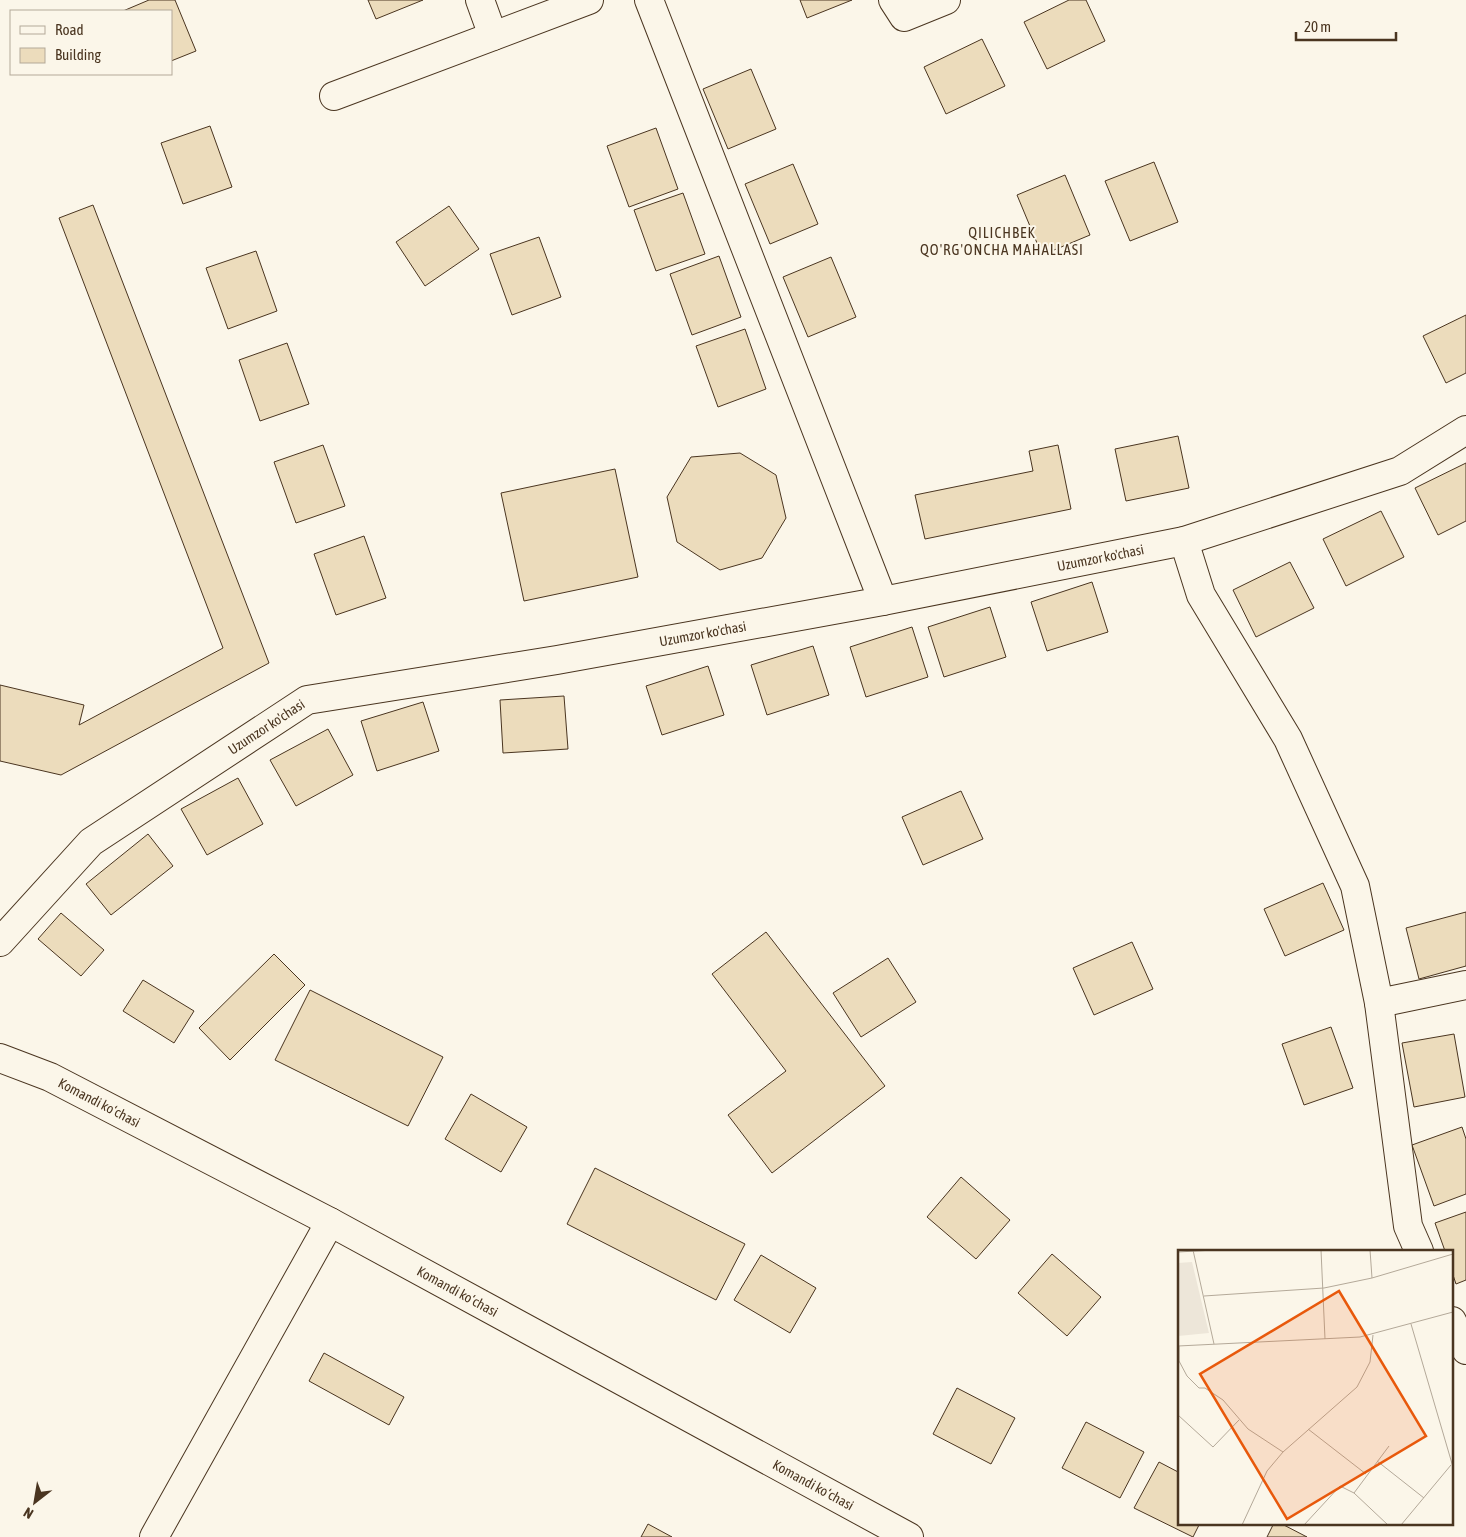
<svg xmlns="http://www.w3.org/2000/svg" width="1466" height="1537" font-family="'Asap Condensed',sans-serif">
<rect width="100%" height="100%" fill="#fbf6e9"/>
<g fill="#ecdcbc" stroke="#4a3520">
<path d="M149,0H175L196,51L171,61V11H123Z"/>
<path d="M368,0H423L376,19Z"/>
<path d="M800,0H852L807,18Z"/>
<path d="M1069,0H1086L1105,41L1047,69L1024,22Z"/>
<path d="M982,39L1005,86L946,114L924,67Z"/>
<path d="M751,69L776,129L728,149L703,89Z"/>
<path d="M210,126L232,187L183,204L161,143Z"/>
<path d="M656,128L678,189L629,207L607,146Z"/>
<path d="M1154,162L1178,222L1130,241L1105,181Z"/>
<path d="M793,164L818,224L770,244L745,184Z"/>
<path d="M1065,175L1090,235L1042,255L1017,195Z"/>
<path d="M683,193L705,254L656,271L634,210Z"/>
<path d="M93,205L269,663L61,775L0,761V685L84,705L79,725L223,648L59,218Z"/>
<path d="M449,206L479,249L425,286L396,242Z"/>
<path d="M539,237L561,297L512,315L490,254Z"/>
<path d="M256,251L277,311L228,329L206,268Z"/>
<path d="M719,256L741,317L692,335L670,274Z"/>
<path d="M831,257L856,317L808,337L783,277Z"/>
<path d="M1466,315V373L1446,383L1423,336Z"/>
<path d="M745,329L766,389L718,407L696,346Z"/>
<path d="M287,343L309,404L260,421L239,360Z"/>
<path d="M1178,436L1189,488L1126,501L1115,449Z"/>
<path d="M323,445L345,506L296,523L274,462Z"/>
<path d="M1058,445L1071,509L925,539L915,495L1033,471L1029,451Z"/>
<path d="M740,453L776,475L786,518L762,558L720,570L677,542L667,497L691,457Z"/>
<path d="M1466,463V521L1438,535L1415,488Z"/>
<path d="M615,469L638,577L524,601L501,493Z"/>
<path d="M1381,511L1404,557L1346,586L1323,539Z"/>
<path d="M364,536L386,598L336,615L314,554Z"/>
<path d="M1290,562L1314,608L1256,637L1233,590Z"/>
<path d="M1092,582L1108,632L1047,651L1031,602Z"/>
<path d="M990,607L1006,657L944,677L928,627Z"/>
<path d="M912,627L928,677L866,697L850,647Z"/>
<path d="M813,646L829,695L767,715L751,665Z"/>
<path d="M708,666L724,715L662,735L646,686Z"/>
<path d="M564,696L568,749L503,753L500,700Z"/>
<path d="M423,702L439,751L377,771L361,721Z"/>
<path d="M328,729L353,775L296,806L270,760Z"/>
<path d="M238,778L263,824L207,855L181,809Z"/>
<path d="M961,791L983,839L923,865L902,817Z"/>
<path d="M148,834L173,866L111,915L86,884Z"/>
<path d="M1323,883L1344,930L1285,956L1264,909Z"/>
<path d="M1466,912V966L1419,979L1406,928Z"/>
<path d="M61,913L104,950L81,976L38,939Z"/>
<path d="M766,932L885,1086L772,1173L728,1115L786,1071L712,974Z"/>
<path d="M1132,942L1153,989L1094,1015L1073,968Z"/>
<path d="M274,954L305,985L230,1060L199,1028Z"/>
<path d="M888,958L916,1002L861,1037L833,993Z"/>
<path d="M143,980L194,1011L174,1043L123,1011Z"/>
<path d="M310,990L443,1057L408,1126L275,1060Z"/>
<path d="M1331,1027L1353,1088L1304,1105L1282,1044Z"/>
<path d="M1454,1034L1465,1097L1414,1107L1402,1043Z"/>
<path d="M471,1094L527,1127L501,1172L445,1139Z"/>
<path d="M1462,1127L1466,1139V1194L1434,1206L1412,1145Z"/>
<path d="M595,1168L745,1244L716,1300L567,1224Z"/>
<path d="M961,1177L1010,1220L976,1259L927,1217Z"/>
<path d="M1466,1212V1280L1456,1284L1452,1272V1251H1445L1435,1223Z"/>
<path d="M1052,1254L1101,1297L1067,1336L1018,1293Z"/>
<path d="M761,1255L816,1288L790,1333L734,1300Z"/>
<path d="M324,1353L404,1397L389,1425L309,1381Z"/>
<path d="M957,1388L1015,1418L991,1464L933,1434Z"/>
<path d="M1086,1422L1144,1452L1120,1498L1062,1468Z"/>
<path d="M1159,1462L1180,1473V1523H1200L1193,1537L1134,1508Z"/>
<path d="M1274,1523H1280L1307,1537H1267Z"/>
<path d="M648,1524L672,1537H641Z"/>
</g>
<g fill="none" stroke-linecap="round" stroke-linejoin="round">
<g stroke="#4a3520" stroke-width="30">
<g id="minor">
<path d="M480,0L493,36"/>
<path d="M649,0L883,601"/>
<path d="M893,0L904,17L946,0"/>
<path d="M334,96L589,0"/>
<path d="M1184,541L1201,595L1288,739L1355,886L1379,1003L1408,1226L1419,1251"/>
<path id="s1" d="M0,942L91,842L307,700L557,660L883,601L1184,541L1400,471L1466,430"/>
<path d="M1379,1003L1466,985"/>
<path d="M1452,1321L1466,1350"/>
<path d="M154,1537L330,1222"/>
</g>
</g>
<g stroke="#4a3520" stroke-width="30">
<g id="major">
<path id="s2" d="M0,1058L50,1077L330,1222L909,1537"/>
</g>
</g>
<use href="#minor" stroke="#fbf6e9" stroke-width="28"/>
<use href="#major" stroke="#fbf6e9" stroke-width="28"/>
</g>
<g text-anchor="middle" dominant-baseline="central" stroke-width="4" stroke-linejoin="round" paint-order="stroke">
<g font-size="14" fill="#4a3520" stroke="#fbf6e9">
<text stroke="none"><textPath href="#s1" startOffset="1200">Uzumzor ko'chasi</textPath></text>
<text stroke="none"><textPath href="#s1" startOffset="795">Uzumzor ko'chasi</textPath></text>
<text stroke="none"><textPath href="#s1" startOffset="345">Uzumzor ko'chasi</textPath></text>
<text stroke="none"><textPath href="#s2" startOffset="109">Komandi ko‘chasi</textPath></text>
<text stroke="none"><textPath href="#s2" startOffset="514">Komandi ko‘chasi</textPath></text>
<text stroke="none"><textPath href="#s2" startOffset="919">Komandi ko‘chasi</textPath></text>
</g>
<g font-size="15" letter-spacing="1" fill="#4a3520" stroke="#fbf6e9">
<text x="1002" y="232">QILICHBEK<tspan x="1002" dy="17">QO'RG'ONCHA MAHALLASI</tspan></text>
</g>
</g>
<g transform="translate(1178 1250)">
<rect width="275" height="275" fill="#fbf6e9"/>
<path d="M14,12L31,83L0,86V13Z" fill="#ede6d9"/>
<path fill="none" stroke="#b4a999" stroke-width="1" d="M15,0L36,94M143,0L147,89M192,0L194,28M0,2L36,0M26,46L146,38L194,28L275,4M233,74L275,217M0,96L182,87L275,62M1,96V111L9,126L21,138H27L45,150L70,179L105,202M0,165L35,197L61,170M130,179L188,224M199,211L246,248M176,243L211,196M64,275L89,221L105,202L179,137L192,112L195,85M126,275L162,236L176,243L210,275M223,275L273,215"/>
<path fill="#e8590c" fill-opacity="0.15" stroke="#e8590c" stroke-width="2.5" d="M161,41L248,186L109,269L22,124Z"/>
<rect width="275" height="275" fill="none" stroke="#4a3520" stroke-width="2.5"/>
</g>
<rect x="10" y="10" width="162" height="65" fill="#fbf6e9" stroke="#b4a999"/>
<rect x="20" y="26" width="25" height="8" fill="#fbf6e9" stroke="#b4a999"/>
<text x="55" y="35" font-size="15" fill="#4a3520">Road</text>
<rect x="20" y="48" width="25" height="15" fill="#ecdcbc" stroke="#b4a999"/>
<text x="55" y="60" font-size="15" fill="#4a3520">Building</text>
<g transform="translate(35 1502) rotate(211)" stroke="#fbf6e9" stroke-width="4" paint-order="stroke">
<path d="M0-4L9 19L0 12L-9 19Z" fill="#4a3520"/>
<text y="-8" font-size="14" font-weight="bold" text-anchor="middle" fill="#4a3520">N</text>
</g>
<path d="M1296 32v8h100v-8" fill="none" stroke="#4a3520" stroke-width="2.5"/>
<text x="1304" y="32" font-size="15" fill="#4a3520" stroke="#fbf6e9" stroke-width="4" paint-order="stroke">20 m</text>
</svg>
